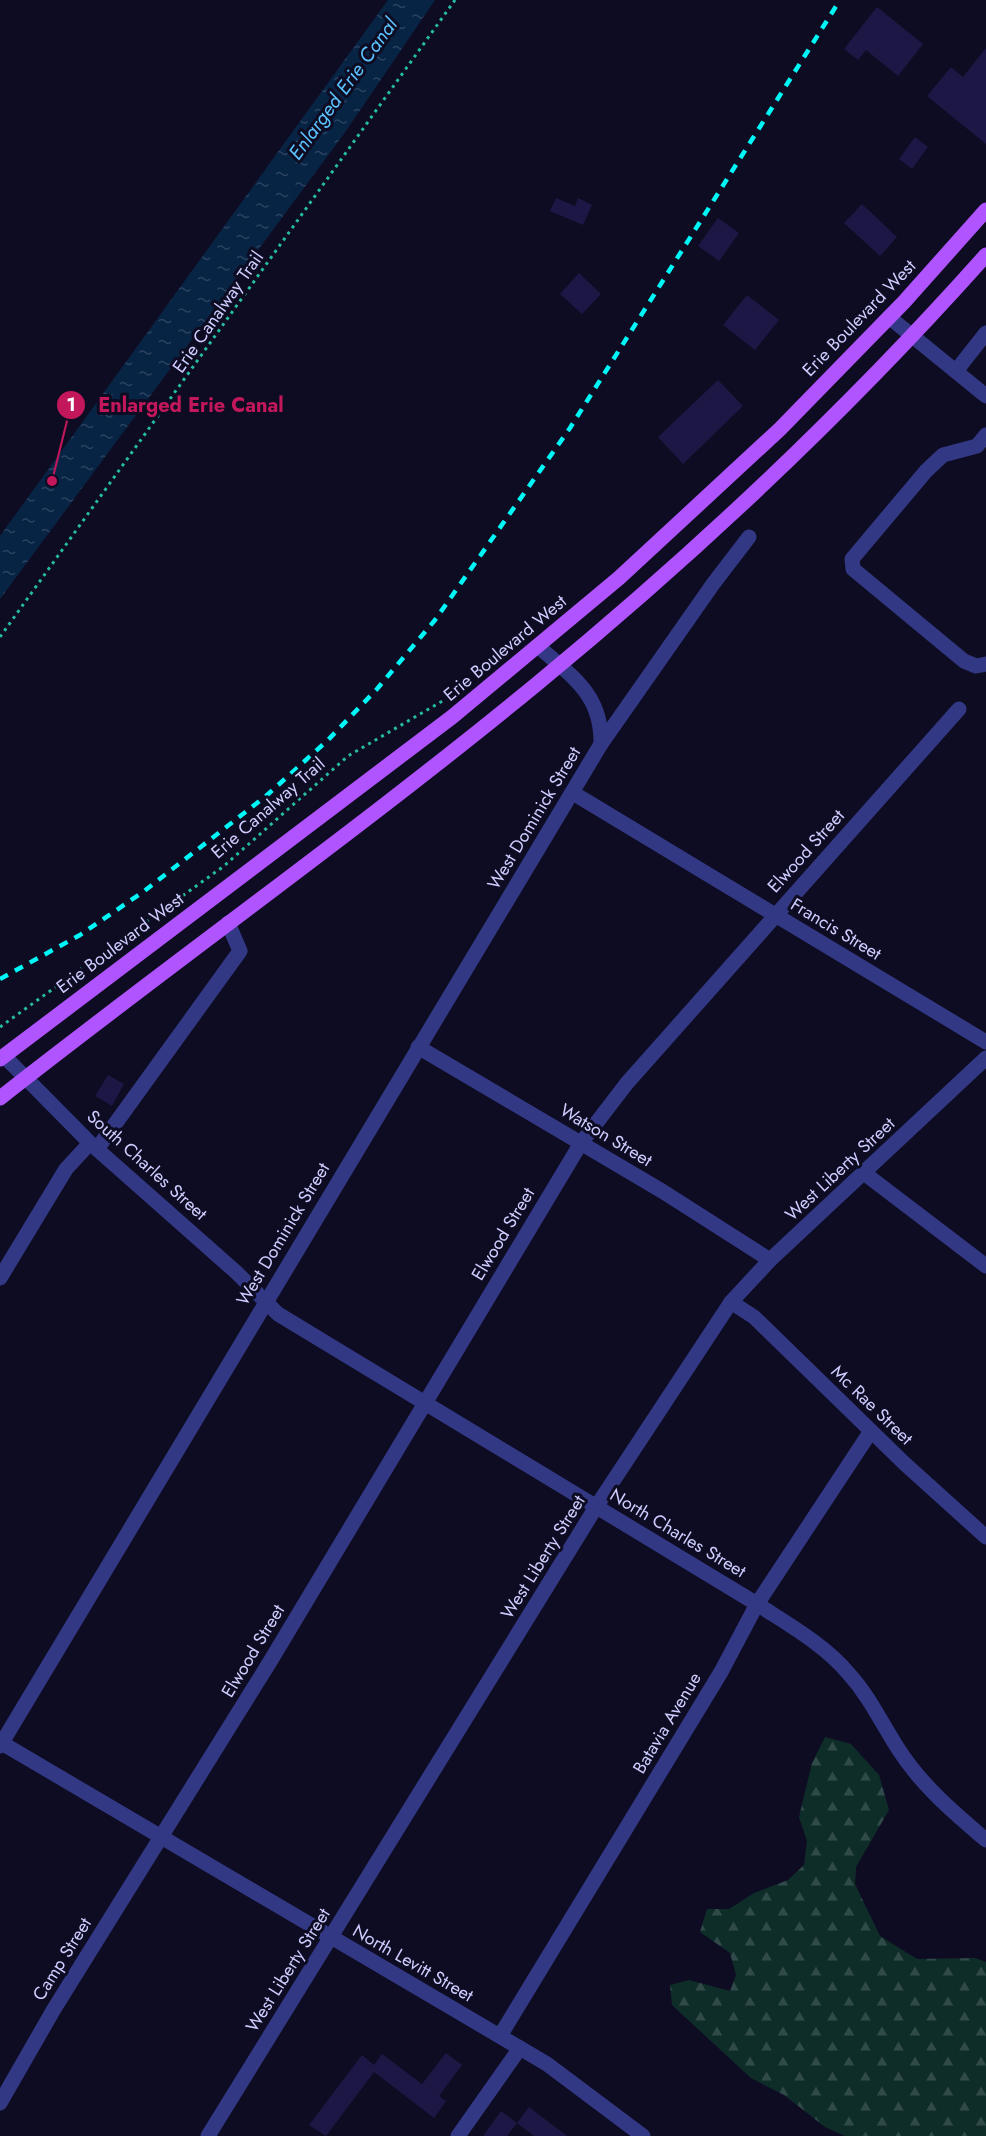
<svg xmlns="http://www.w3.org/2000/svg" width="986" height="2136" font-family="Jost,sans-serif">
<defs>
<pattern id="forest-firs" width="22" height="20" patternUnits="userSpaceOnUse" patternTransform="scale(1.5)"><rect width="22" height="20" fill="#0e2d29"/><path d="M5 1l3.5 6h-7zM16 11l3.5 6h-7z" fill="#304a49"/></pattern>
<pattern id="water-ripples" width="26" height="14" patternUnits="userSpaceOnUse" patternTransform="scale(1.5)"><rect width="26" height="14" fill="#082445"/><path d="M2 4q2-2 4 0t4 0M15 11q2-2 4 0t4 0" fill="none" stroke="#2b4361"/></pattern>
</defs>
<rect width="100%" height="100%" fill="#0e0c22"/>
<path fill="url(#forest-firs)" d="M825,1737L851,1744L879,1775L889,1810L856,1867L855,1884L880,1936L917,1959L975,1958L986,1962V2136H845L825,2127L784,2095L751,2078L672,2005L670,1985L689,1980L730,1991L736,1975L730,1953L700,1932L707,1909H729L754,1893L788,1880L804,1865L807,1841L799,1817L812,1763Z"/>
<path fill="url(#water-ripples)" d="M388,0H435L346,131L0,599V536Z"/>
<g fill="#1c1745">
<path d="M877,7L923,44L898,76L866,50L858,60L844,49Z"/>
<path d="M986,48V144L927,96L951,67L963,77Z"/>
<path d="M915,137L928,147L912,169L899,159Z"/>
<path d="M556,198L575,206L578,198L592,205L583,225L550,211Z"/>
<path d="M862,204L897,237L880,256L844,223Z"/>
<path d="M718,218L739,233L719,261L698,246Z"/>
<path d="M579,273L601,294L582,314L560,294Z"/>
<path d="M747,295L779,320L755,350L723,325Z"/>
<path d="M718,380L743,406L683,464L658,437Z"/>
<path d="M108,1075L124,1084L112,1106L95,1096Z"/>
<path d="M446,2053L462,2065L439,2096L446,2101L434,2118L374,2072L326,2136L309,2125L362,2055L374,2065L382,2054L422,2084Z"/>
<path d="M529,2107L567,2136H534L517,2123Z"/>
<path d="M501,2111L517,2123L507,2136H483Z"/>
</g>
<g fill="none" stroke-linecap="round" stroke-linejoin="round">
<g stroke="#25bba4" stroke-width="3" stroke-dasharray="3 4.5" stroke-linecap="butt">
<path d="M0,637L455,0"/>
<path d="M0,1027L224,866L348,756L451,696"/>
</g>
<g stroke="#333885" stroke-width="15">
<path d="M889,317L986,396"/>
<path d="M956,371L986,333"/>
<path d="M986,435L977,446L943,455L926,471L852,559L853,569L964,661L976,666L986,664"/>
<path d="M538,646C572,677 602,694 601,744"/>
<path d="M573,793L986,1042"/>
<path d="M418,1047L662,1191L770,1260"/>
<path d="M4,1056L90,1143L236,1272L278,1314L757,1604C789,1625 825,1645 849,1674C869,1696 881,1722 897,1747C920,1784 953,1812 986,1840"/>
<path d="M97,1149L240,951L228,923"/>
<path d="M864,1173L986,1266"/>
<path d="M0,1278L66,1169L90,1143"/>
<path d="M731,1302L754,1317L904,1463L986,1537"/>
<path d="M0,1742L547,2064L643,2136"/>
<path d="M0,1746L601,744L713,584L749,537"/>
<path d="M500,2036L721,1672L757,1604L871,1431"/>
<path d="M0,2103L54,2009L271,1660L581,1143L627,1083L959,709"/>
<path d="M208,2136L596,1507L731,1302L770,1260L986,1058"/>
<path d="M458,2136L520,2048"/>
</g>
<g stroke="#af54ff" stroke-width="15">
<path d="M0,1059L452,717L619,578L780,429L904,302L986,210"/>
<path d="M0,1098C178,958 363,827 538,683C697,552 849,409 986,255"/>
</g>
<path stroke="#00f7f8" stroke-width="4.5" stroke-dasharray="9 8" stroke-linecap="butt" d="M0,979L80,935L143,892L266,796L328,740L377,689L435,620L570,428L840,0"/>
</g>
<g text-anchor="middle" dominant-baseline="central" stroke-width="6" stroke-linejoin="round" paint-order="stroke">
<g font-size="18" fill="#cecdff" stroke="#0e0c22">
<text transform="translate(218 312) rotate(-55)">Erie Canalway Trail</text>
<text transform="translate(859 318) rotate(-46)">Erie Boulevard West</text>
<text transform="translate(505 648) rotate(-40)">Erie Boulevard West</text>
<text transform="translate(268 808) rotate(-41)">Erie Canalway Trail</text>
<text transform="translate(534 818) rotate(-59)">West Dominick Street</text>
<text transform="translate(806 851) rotate(-48)">Elwood Street</text>
<text transform="translate(836 929) rotate(31)">Francis Street</text>
<text transform="translate(120 943) rotate(-37)">Erie Boulevard West</text>
<text transform="translate(606 1135) rotate(31)">Watson Street</text>
<text transform="translate(147 1165) rotate(42)">South Charles Street</text>
<text transform="translate(840 1169) rotate(-43)">West Liberty Street</text>
<text transform="translate(283 1234) rotate(-59)">West Dominick Street</text>
<text transform="translate(503 1234) rotate(-59)">Elwood Street</text>
<text transform="translate(872 1405) rotate(44)">Mc Rae Street</text>
<text transform="translate(678 1533) rotate(31)">North Charles Street</text>
<text transform="translate(543 1557) rotate(-58)">West Liberty Street</text>
<text transform="translate(253 1651) rotate(-59)">Elwood Street</text>
<text transform="translate(667 1723) rotate(-59)">Batavia Avenue</text>
<text transform="translate(62 1959) rotate(-58)">Camp Street</text>
<text transform="translate(413 1963) rotate(30)">North Levitt Street</text>
<text transform="translate(288 1970) rotate(-58)">West Liberty Street</text>
</g>
<g font-size="20" font-style="italic" fill="#5bc3ff" stroke="#0e0c22">
<text transform="translate(343 89) rotate(-54)">Enlarged Erie Canal</text>
</g>
</g>
<path fill="none" stroke="#c2185b" stroke-width="2" d="M52 481L71 405"/>
<g fill="#c2185b" stroke="#0e0c22" stroke-width="2">
<circle cx="52" cy="481" r="6"/>
<circle cx="71" cy="405" r="15"/>
</g>
<g font-size="18" text-anchor="middle" font-weight="bold" fill="#fff">
<text x="71" y="411">1</text>
</g>
<g font-size="20" text-anchor="middle" font-weight="bold" fill="#c2185b" stroke="#0e0c22" stroke-width="6" stroke-linejoin="round" paint-order="stroke">
<text x="191" y="412">Enlarged Erie Canal</text>
</g>
</svg>
